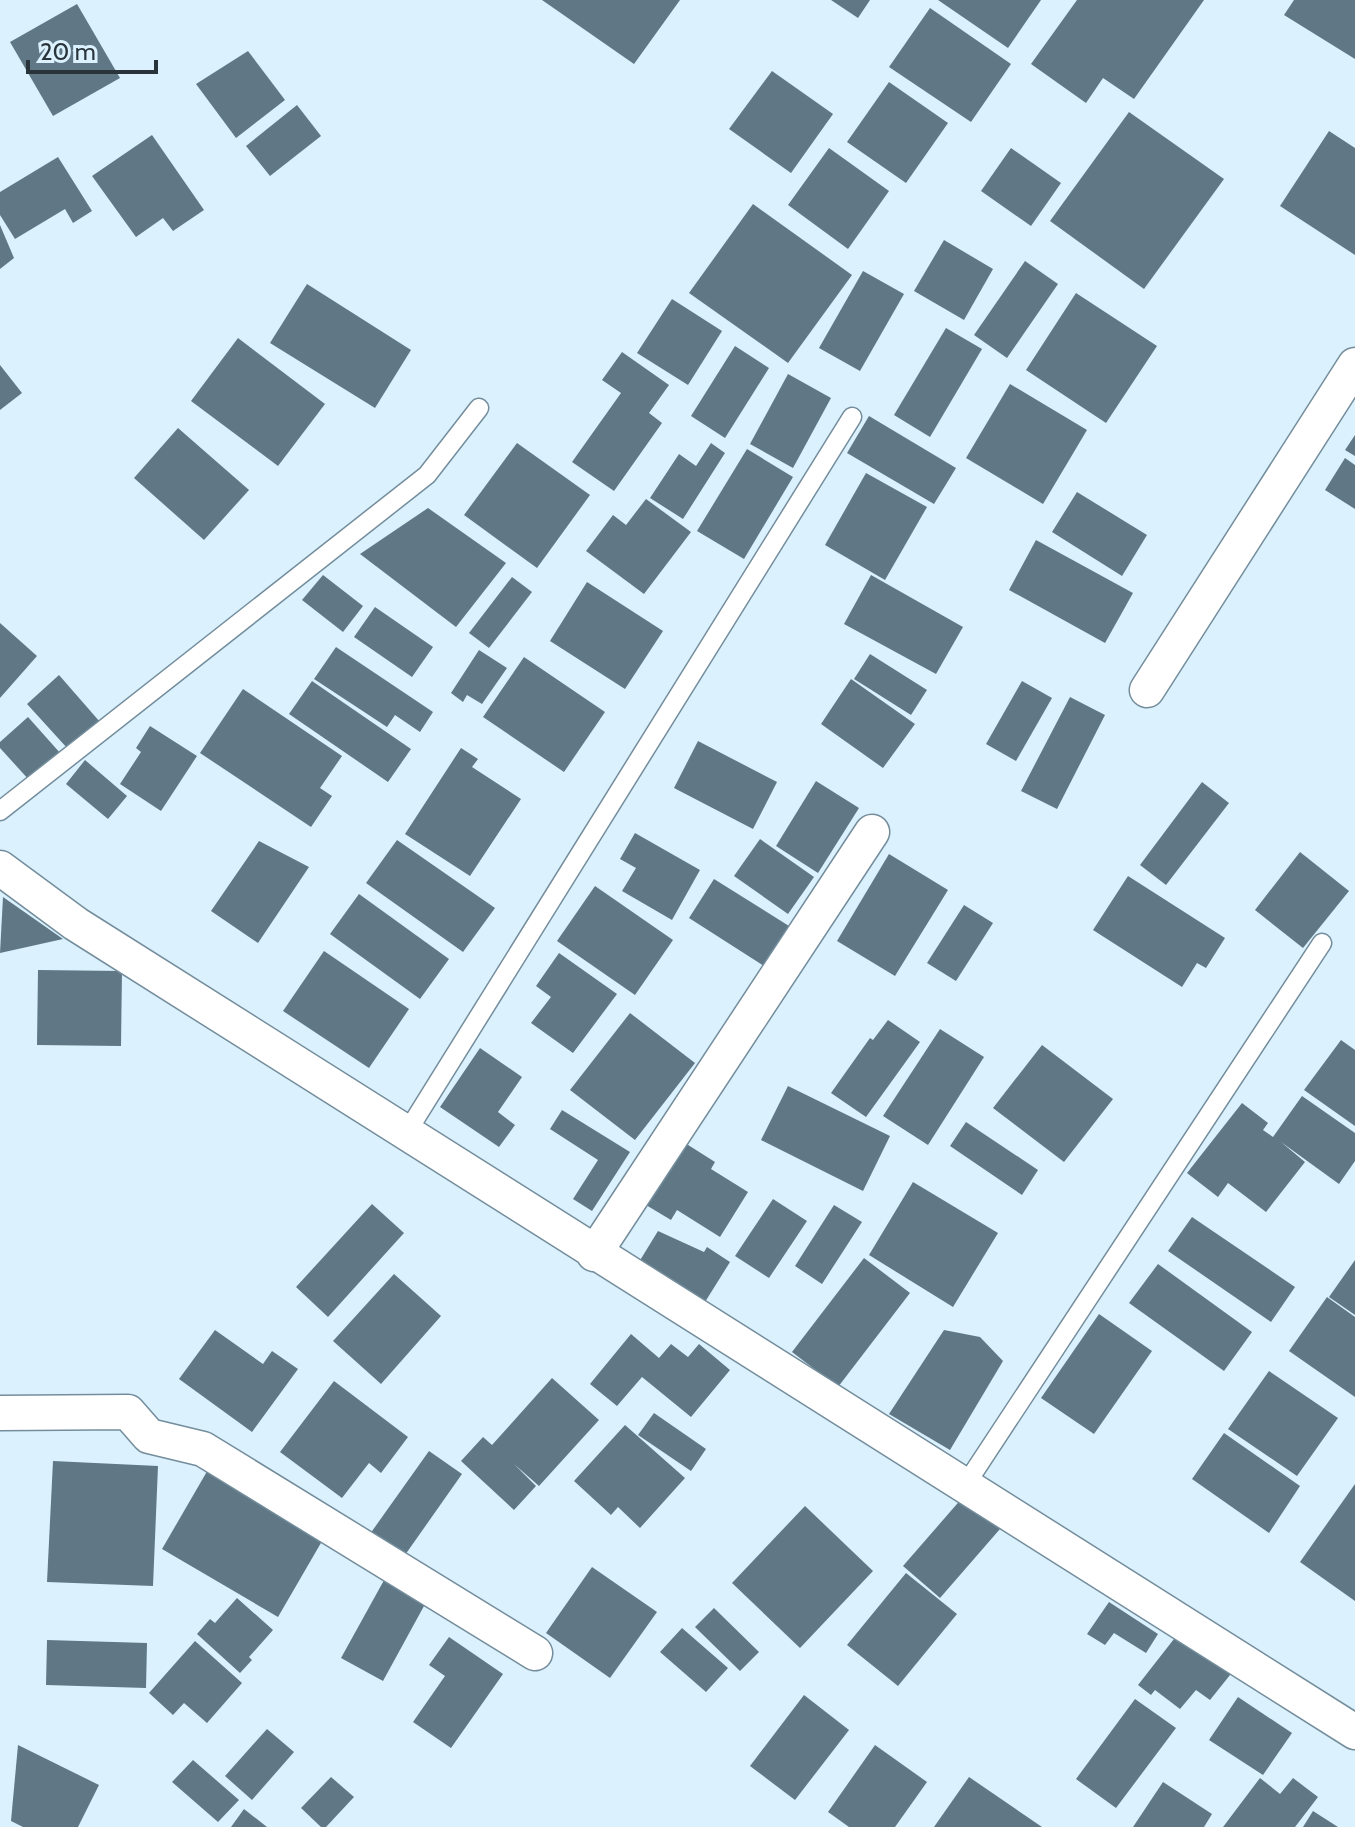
<svg xmlns="http://www.w3.org/2000/svg" width="1355" height="1827" font-family="Cabin,sans-serif">
<rect width="100%" height="100%" fill="#dbf1fe"/>
<g fill="#607886">
<path d="M542,0H680L634,64Z"/>
<path d="M831,0H870L858,18Z"/>
<path d="M938,0H1041L1008,48Z"/>
<path d="M1077,0H1204L1134,99L1103,78L1086,103L1031,64Z"/>
<path d="M1294,0H1355V59L1284,15Z"/>
<path d="M77,4L120,78L53,116L10,42Z"/>
<path d="M930,8L1011,64L971,122L889,67Z"/>
<path d="M248,51L285,100L236,138L196,84Z"/>
<path d="M772,71L833,114L791,173L729,129Z"/>
<path d="M889,82L948,123L906,183L847,142Z"/>
<path d="M297,105L321,136L270,176L246,146Z"/>
<path d="M1129,112L1224,179L1144,289L1050,221Z"/>
<path d="M1329,131L1355,148V255L1280,206Z"/>
<path d="M152,135L204,210L173,231L163,218L136,237L92,176Z"/>
<path d="M829,148L889,191L848,249L788,205Z"/>
<path d="M1011,148L1061,183L1031,226L981,191Z"/>
<path d="M58,157L92,211L73,223L65,209L15,239L0,215V192Z"/>
<path d="M753,204L852,275L788,363L689,293Z"/>
<path d="M0,225L14,258L0,269Z"/>
<path d="M944,240L993,269L964,320L914,291Z"/>
<path d="M1025,261L1058,284L1007,358L974,335Z"/>
<path d="M863,271L904,294L860,371L819,348Z"/>
<path d="M307,284L411,350L375,408L270,343Z"/>
<path d="M1076,293L1157,346L1106,423L1026,370Z"/>
<path d="M672,299L722,331L688,385L637,353Z"/>
<path d="M946,328L982,349L930,437L894,415Z"/>
<path d="M238,338L325,404L278,466L191,401Z"/>
<path d="M735,346L769,368L725,438L691,416Z"/>
<path d="M622,352L669,385L649,413L662,423L614,491L572,462L621,393L602,380Z"/>
<path d="M0,365L22,393L0,410Z"/>
<path d="M788,374L831,398L793,468L750,444Z"/>
<path d="M1010,384L1087,430L1043,504L966,458Z"/>
<path d="M869,416L956,468L934,504L847,453Z"/>
<path d="M178,428L249,490L204,540L134,478Z"/>
<path d="M1355,435V456L1345,450Z"/>
<path d="M517,443L590,495L537,568L464,515Z"/>
<path d="M711,443L725,453L683,519L650,498L679,454L696,466Z"/>
<path d="M747,449L793,477L744,559L697,531Z"/>
<path d="M1345,458L1355,465V509L1325,490Z"/>
<path d="M866,473L927,507L885,580L825,545Z"/>
<path d="M1077,492L1147,535L1122,576L1052,532Z"/>
<path d="M646,499L691,532L644,594L586,551L613,515L626,525Z"/>
<path d="M428,508L506,563L456,627L360,554Z"/>
<path d="M1036,540L1133,593L1105,643L1009,590Z"/>
<path d="M323,575L363,606L343,632L302,600Z"/>
<path d="M871,575L963,627L936,674L844,624Z"/>
<path d="M512,577L532,592L489,648L469,633Z"/>
<path d="M587,582L663,631L625,689L550,641Z"/>
<path d="M375,607L433,647L412,677L354,637Z"/>
<path d="M0,623L37,656L0,698Z"/>
<path d="M336,647L433,712L420,732L395,715L387,727L314,679Z"/>
<path d="M479,650L507,668L482,704L467,695L463,702L451,693Z"/>
<path d="M870,654L927,690L911,715L854,679Z"/>
<path d="M524,657L605,712L564,772L483,717Z"/>
<path d="M59,675L100,722L68,749L27,704Z"/>
<path d="M851,679L915,724L883,768L821,724Z"/>
<path d="M312,681L411,749L388,782L289,714Z"/>
<path d="M1022,681L1052,698L1016,761L986,744Z"/>
<path d="M243,689L342,756L320,788L332,796L311,827L200,753Z"/>
<path d="M1070,697L1105,715L1057,809L1021,791Z"/>
<path d="M28,717L61,754L30,781L0,748V742Z"/>
<path d="M150,726L197,756L161,811L120,784L141,752L136,748Z"/>
<path d="M698,741L777,782L753,829L674,788Z"/>
<path d="M461,748L478,759L472,767L521,799L470,876L405,834Z"/>
<path d="M85,760L127,796L108,819L66,784Z"/>
<path d="M816,781L859,808L818,873L776,846Z"/>
<path d="M1202,782L1229,803L1166,885L1140,865Z"/>
<path d="M635,833L700,870L672,920L622,891L636,868L620,859Z"/>
<path d="M760,839L814,877L788,914L734,876Z"/>
<path d="M397,840L495,908L463,952L366,883Z"/>
<path d="M259,841L309,867L258,943L211,911Z"/>
<path d="M1300,852L1349,891L1303,948L1255,910Z"/>
<path d="M889,854L948,890L895,976L837,941Z"/>
<path d="M1128,876L1225,938L1206,968L1197,963L1182,987L1093,930Z"/>
<path d="M714,879L789,926L764,966L689,918Z"/>
<path d="M595,886L673,940L635,995L557,941Z"/>
<path d="M359,894L449,959L420,999L330,934Z"/>
<path d="M3,897L63,939L0,953Z"/>
<path d="M964,905L993,923L956,981L927,963Z"/>
<path d="M324,951L409,1009L369,1068L283,1011Z"/>
<path d="M559,953L617,994L573,1053L531,1023L551,997L536,986Z"/>
<path d="M38,970L122,971L121,1046L37,1045Z"/>
<path d="M630,1013L695,1063L635,1140L570,1090Z"/>
<path d="M888,1020L920,1042L866,1117L831,1093L870,1038L873,1040Z"/>
<path d="M940,1029L984,1057L928,1145L883,1116Z"/>
<path d="M1341,1040L1355,1050V1126L1304,1090Z"/>
<path d="M1042,1045L1113,1099L1064,1162L993,1108Z"/>
<path d="M480,1048L522,1077L498,1112L515,1125L499,1147L440,1107Z"/>
<path d="M788,1086L890,1136L863,1191L761,1140Z"/>
<path d="M1302,1096L1355,1133V1161L1339,1184L1281,1142L1305,1162L1266,1212L1228,1183L1218,1197L1187,1173L1242,1103L1268,1123L1263,1130L1273,1137Z"/>
<path d="M562,1110L630,1152L592,1211L573,1199L598,1160L550,1129Z"/>
<path d="M966,1122L1038,1170L1022,1195L950,1146Z"/>
<path d="M685,1143L715,1162L711,1169L748,1192L720,1237L677,1210L671,1220L646,1205Z"/>
<path d="M913,1182L998,1233L953,1307L869,1255Z"/>
<path d="M773,1199L807,1221L769,1278L735,1256Z"/>
<path d="M372,1204L404,1233L328,1317L296,1287Z"/>
<path d="M834,1205L862,1222L822,1284L795,1266Z"/>
<path d="M1192,1217L1295,1287L1271,1322L1168,1251Z"/>
<path d="M658,1231L704,1252L707,1247L730,1262L705,1302L639,1262Z"/>
<path d="M864,1258L910,1293L838,1387L792,1352Z"/>
<path d="M1355,1260V1315L1329,1297Z"/>
<path d="M1158,1264L1252,1332L1224,1371L1129,1303Z"/>
<path d="M394,1274L441,1316L381,1384L333,1341Z"/>
<path d="M1327,1297L1355,1317V1397L1289,1351Z"/>
<path d="M1099,1314L1152,1351L1094,1434L1041,1398Z"/>
<path d="M215,1330L263,1364L272,1351L298,1369L252,1432L179,1379Z"/>
<path d="M944,1330L980,1337L1003,1361L950,1450L889,1414Z"/>
<path d="M631,1334L659,1358L671,1344L688,1357L699,1344L730,1370L691,1417L642,1377L617,1406L590,1384Z"/>
<path d="M1269,1371L1338,1418L1297,1476L1228,1429Z"/>
<path d="M552,1378L599,1420L539,1486L514,1464L536,1486L514,1510L461,1461L483,1437L492,1445Z"/>
<path d="M334,1381L408,1437L381,1473L369,1463L342,1498L280,1452Z"/>
<path d="M654,1413L706,1449L691,1471L638,1435Z"/>
<path d="M625,1425L685,1478L640,1528L618,1507L611,1515L574,1481Z"/>
<path d="M1224,1433L1300,1486L1269,1533L1192,1479Z"/>
<path d="M429,1451L462,1474L398,1565L365,1541Z"/>
<path d="M53,1461L158,1466L153,1586L47,1582Z"/>
<path d="M209,1468L325,1536L278,1617L162,1549Z"/>
<path d="M1355,1484V1601L1300,1562Z"/>
<path d="M963,1497L1000,1529L940,1598L903,1566Z"/>
<path d="M805,1506L873,1571L800,1648L732,1583Z"/>
<path d="M592,1567L657,1612L610,1678L546,1633Z"/>
<path d="M388,1573L430,1595L383,1681L341,1658Z"/>
<path d="M906,1573L957,1614L898,1686L847,1645Z"/>
<path d="M237,1598L273,1630L249,1657L252,1660L240,1673L197,1634L210,1619L215,1623Z"/>
<path d="M1109,1602L1158,1634L1146,1653L1114,1633L1105,1645L1087,1634Z"/>
<path d="M714,1608L759,1652L740,1671L695,1627Z"/>
<path d="M682,1628L728,1668L706,1692L660,1652Z"/>
<path d="M1181,1630L1234,1670L1210,1700L1196,1690L1180,1709L1155,1690L1151,1695L1138,1685Z"/>
<path d="M449,1637L503,1674L451,1748L413,1722L445,1676L429,1665Z"/>
<path d="M47,1640L147,1643L146,1688L46,1685Z"/>
<path d="M195,1641L242,1683L207,1723L184,1703L173,1715L149,1693Z"/>
<path d="M804,1695L849,1730L795,1800L750,1766Z"/>
<path d="M1238,1697L1292,1733L1263,1775L1209,1740Z"/>
<path d="M1135,1699L1176,1728L1116,1808L1076,1779Z"/>
<path d="M267,1729L294,1752L252,1800L225,1776Z"/>
<path d="M18,1745L99,1785L78,1827H23L11,1821Z"/>
<path d="M875,1745L927,1782L895,1827H849L828,1812Z"/>
<path d="M193,1760L239,1800L218,1822L172,1782Z"/>
<path d="M331,1777L354,1797L326,1827H321L301,1808Z"/>
<path d="M969,1777L1042,1827H934Z"/>
<path d="M1260,1778L1280,1794L1293,1778L1318,1797L1295,1827H1223Z"/>
<path d="M1163,1782L1212,1814L1204,1827H1133Z"/>
<path d="M244,1809L267,1827H231Z"/>
<path d="M1313,1811L1338,1827H1303Z"/>
</g>
<g fill="none" stroke-linecap="round" stroke-linejoin="round">
<g stroke="#748d9c" stroke-width="21">
<g id="lane">
<path d="M0,811L427,475L479,408"/>
<path d="M407,1132L852,417"/>
<path d="M966,1484L1322,943"/>
</g>
</g>
<g stroke="#748d9c" stroke-width="37">
<g id="street">
<path d="M1147,690L1355,365"/>
<path d="M0,868L76,924L1355,1732"/>
<path d="M594,1254L872,832"/>
<path d="M0,1413L128,1412L149,1436L203,1449L535,1653"/>
</g>
</g>
<use href="#lane" stroke="#fff" stroke-width="18"/>
<use href="#street" stroke="#fff" stroke-width="34"/>
</g>
<path d="M28 60v12h128v-12" fill="none" stroke="#29343a" stroke-width="4"/>
<text x="40" y="60" font-size="24" fill="#29343a" stroke="#dbf1fe" stroke-width="6" paint-order="stroke">20 m</text>
</svg>
